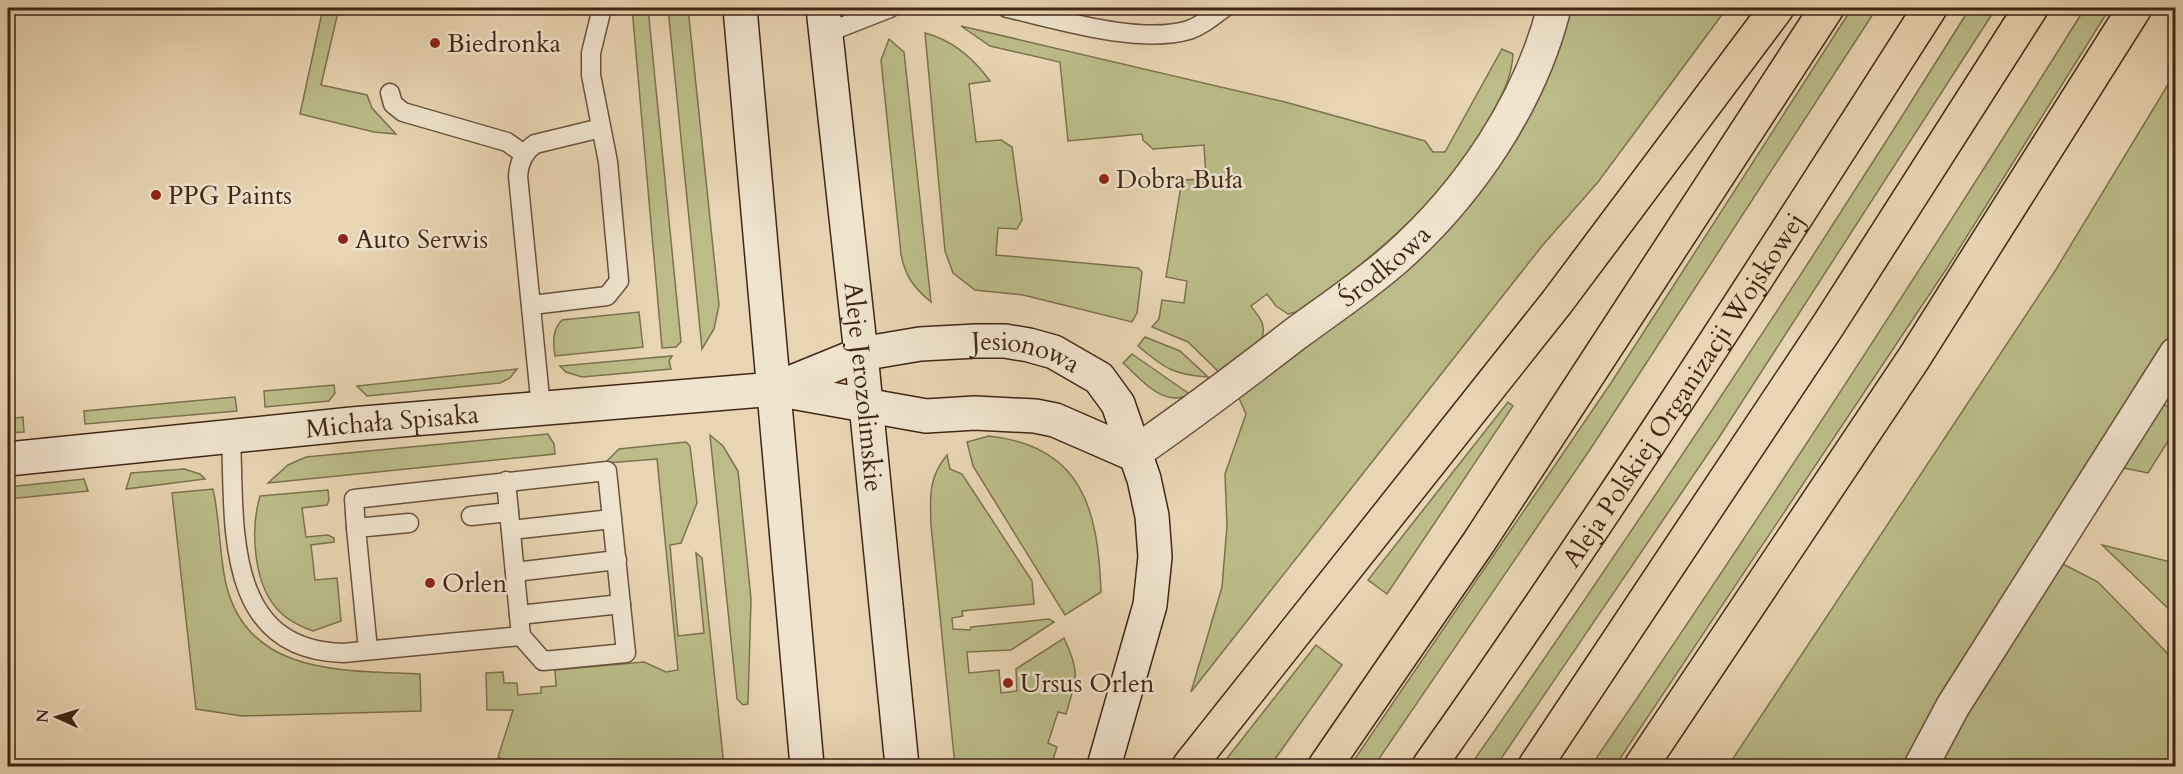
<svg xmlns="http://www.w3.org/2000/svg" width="2183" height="774" font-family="Cardo,serif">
<rect width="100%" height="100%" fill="#e8d5b3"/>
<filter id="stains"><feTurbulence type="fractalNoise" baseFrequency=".00333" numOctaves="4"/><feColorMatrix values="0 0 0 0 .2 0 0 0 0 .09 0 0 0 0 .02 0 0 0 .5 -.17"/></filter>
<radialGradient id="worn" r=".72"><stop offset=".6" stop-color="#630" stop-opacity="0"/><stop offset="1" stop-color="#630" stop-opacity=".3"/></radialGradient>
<g fill="#bbbc89" stroke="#7d724e" stroke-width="1.5">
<path d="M323,8H339L321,85L367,95L372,108L396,134L374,132L300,114Z"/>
<path d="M632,8H648L681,342L676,347L662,348Z"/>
<path d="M668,8H688L719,305L714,329L702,349Z"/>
<path d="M1568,8H1727L1598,182L1542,246L1191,692L1222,587L1227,526L1225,474L1246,414L1239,398L1397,278Z"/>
<path d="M1852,8H1877L1591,448L1374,766H1350L1611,383Z"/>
<path d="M1970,8H1996L1718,439L1496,766H1470C1643,518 1810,265 1970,8Z"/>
<path d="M2085,8H2110L1947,268L1615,766H1591C1761,517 1925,264 2085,8Z"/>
<path d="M961,26L1285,102L1425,141L1433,152H1445L1502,49L1513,54C1512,79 1499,101 1487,122C1440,206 1375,254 1301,311L1288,314L1276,306L1267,294L1251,306C1258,316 1267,324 1262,338L1220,373L1188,342L1152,327L1159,319L1162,300L1184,303L1187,281L1166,277L1182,180L1206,179L1204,145L1153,149L1143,140L1142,134L1068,141L1060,62L990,46Z"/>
<path d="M925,33C952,40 974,59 990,81L969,84L976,142L1001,140L1012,147L1022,220L1017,229L998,228L996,255L1138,268L1142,272L1137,313L1132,322L1023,295L975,290L953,273L945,251Z"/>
<path d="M889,39L904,52L931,302C914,288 905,276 901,254L881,60Z"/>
<path d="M2175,73V327L1975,642L1905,766H1728L2055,271Z"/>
<path d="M639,312L643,347L555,356C553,343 552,330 562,320Z"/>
<path d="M1145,337L1180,351L1208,377C1174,375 1164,368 1138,346Z"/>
<path d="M1132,354L1191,395C1162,407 1143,381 1123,363Z"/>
<path d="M672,356L669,361L671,369L582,377L566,372L560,366Z"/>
<path d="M517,369L510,378L500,383L367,396L357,386Z"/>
<path d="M334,385L335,393L329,401L265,407L264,391Z"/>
<path d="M235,397L237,411L85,424L84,411Z"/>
<path d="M1508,402L1513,406L1387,594L1368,580Z"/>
<path d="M2162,403L2175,412V430L2148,473L2119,467Z"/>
<path d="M23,417L24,432L8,433V419Z"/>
<path d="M548,434L554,444L555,454L268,483L288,465L306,457Z"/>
<path d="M710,435L723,446L738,471L751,599L748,704L743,705L737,699Z"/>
<path d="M989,436C1083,446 1098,510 1101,592L1065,615L973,466L967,442Z"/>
<path d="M686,442L690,446L697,503L681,543L670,545L678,636L704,633L696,553L702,558L724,766H519L498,757L513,710H487L486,673L503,672L504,683H517L518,695L541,693V687L556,686L555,670L644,662L666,672L678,670L657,459L605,463L619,449Z"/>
<path d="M947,455L950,469L962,474L1032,581L1034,604L962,611L963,616L952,618L953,629L970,630L971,627L1049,619L1054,622L1011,650L967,652L969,673L999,670L1001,693L1017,691L1016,669L1064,638C1081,674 1076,678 1066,714L1058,712L1048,743L1057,747L1051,766H955L931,525C930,498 928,478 947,455Z"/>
<path d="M184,469L200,474L205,479L126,489L131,473Z"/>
<path d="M84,479L88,491L8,499V487Z"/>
<path d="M213,489C220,520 219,553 226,584C248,677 346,670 420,674L421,711L242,716L196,709L172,493Z"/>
<path d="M328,490L329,500L327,505L302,508L306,537L328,535L334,538V542L311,545L315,580L337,578L341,621L313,631C302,627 290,622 281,613C253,587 250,530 260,496Z"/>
<path d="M2102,545L2175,563V615Z"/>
<path d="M2063,564L2098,582L2175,661V766H1935L2054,569Z"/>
<path d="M1316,645L1342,665L1270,766H1221Z"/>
</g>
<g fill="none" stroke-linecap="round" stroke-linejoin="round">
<g stroke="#69523c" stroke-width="21">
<g id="lane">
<path d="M1007,8C1057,19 1139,45 1189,30C1203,25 1212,17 1224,8"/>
<path d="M826,33L890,8"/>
<path d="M390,93L393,104L403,112L507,142L524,154"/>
<path d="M532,305L607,296L619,281L608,162L591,75V53L602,8"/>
<path d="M541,408L518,176C519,163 523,152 535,144L601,128"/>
<path d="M231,437C235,523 222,650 343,653L521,636"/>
<path d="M471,516L509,512"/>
<path d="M356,528L354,499L607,471L626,653L543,661L521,636L506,481"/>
<path d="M511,530L612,519"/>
<path d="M515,572L617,560"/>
<path d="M519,615L621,604"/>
<path d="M368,650L356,528L409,523"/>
</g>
</g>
<g stroke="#69523c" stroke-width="36">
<g id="street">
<path id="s1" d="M1133,454C1188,416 1241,376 1294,335C1328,310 1364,286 1396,258C1469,193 1530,103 1554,8"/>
<path d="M1921,766L1953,706L2176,354"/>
</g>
</g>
<g stroke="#3f2714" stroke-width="36">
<g id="secondary">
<path d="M740,8L807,766"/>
<path id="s2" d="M823,8L861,354L902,766"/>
<path id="s3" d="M775,389L861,354L920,344L976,341H1005L1029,345L1054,352L1099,378L1118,404L1144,479L1152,516L1155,557L1150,605L1104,766"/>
<path id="s4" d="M8,459L352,424L775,389L926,416L975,413L1035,416L1055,420L1133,454"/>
</g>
</g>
<g stroke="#3f2714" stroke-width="36">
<g id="highway">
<path d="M1189,766L1557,302L1777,8"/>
<path d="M1325,766L1479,542L1827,8"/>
<path id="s5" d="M1429,766C1604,519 1767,263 1930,8"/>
<path d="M1535,766L1829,324L2031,8"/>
<path d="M1641,766L1914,358L2135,8"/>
</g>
</g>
<use href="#lane" stroke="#f0e4ce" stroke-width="18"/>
<use href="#street" stroke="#f0e4ce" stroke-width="33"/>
<use href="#secondary" stroke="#f0e4ce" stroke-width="33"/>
<use href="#highway" stroke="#e8d5b3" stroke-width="33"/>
</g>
<g fill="#8f2418" stroke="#f0e4ce" stroke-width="2">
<circle cx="435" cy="43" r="6"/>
<circle cx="1104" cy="179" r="6"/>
<circle cx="156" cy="195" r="6"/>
<circle cx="343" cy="239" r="6"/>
<circle cx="430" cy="583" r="6"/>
<circle cx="1008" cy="683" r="6"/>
</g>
<g text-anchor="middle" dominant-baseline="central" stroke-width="5" stroke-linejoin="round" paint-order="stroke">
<g font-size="26" fill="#3f2714" stroke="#f0e4ce" text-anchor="start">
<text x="447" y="43">Biedronka</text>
<text x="1116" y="179">Dobra Buła</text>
<text x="168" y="195">PPG Paints</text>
<text x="355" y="239">Auto Serwis</text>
<text x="442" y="583">Orlen</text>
<text x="1020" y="683">Ursus Orlen</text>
</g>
<g font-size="26" fill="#3f2714" stroke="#f0e4ce">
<text stroke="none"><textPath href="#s1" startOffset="314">Środkowa</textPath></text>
<text stroke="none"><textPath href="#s3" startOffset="260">Jesionowa</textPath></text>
<text stroke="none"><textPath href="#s2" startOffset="381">Aleje Jerozolimskie</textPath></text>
<text stroke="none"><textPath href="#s5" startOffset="454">Aleja Polskiej Organizacji Wojskowej</textPath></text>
<text stroke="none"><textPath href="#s4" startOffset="386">Michała Spisaka</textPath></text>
</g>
</g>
<rect width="2183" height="774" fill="none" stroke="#e8d5b3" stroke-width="30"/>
<rect x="9" y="9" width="2165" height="756" fill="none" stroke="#3f2714" stroke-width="3"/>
<rect x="15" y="15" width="2153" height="744" fill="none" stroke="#3f2714" stroke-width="1.5"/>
<g transform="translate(57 717) rotate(274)" stroke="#f0e4ce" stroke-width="4.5" paint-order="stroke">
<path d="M0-4.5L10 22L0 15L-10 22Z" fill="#3f2714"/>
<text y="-9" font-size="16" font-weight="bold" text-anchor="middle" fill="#3f2714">N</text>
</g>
<rect width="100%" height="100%" filter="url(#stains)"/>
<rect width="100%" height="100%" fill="url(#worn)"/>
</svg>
